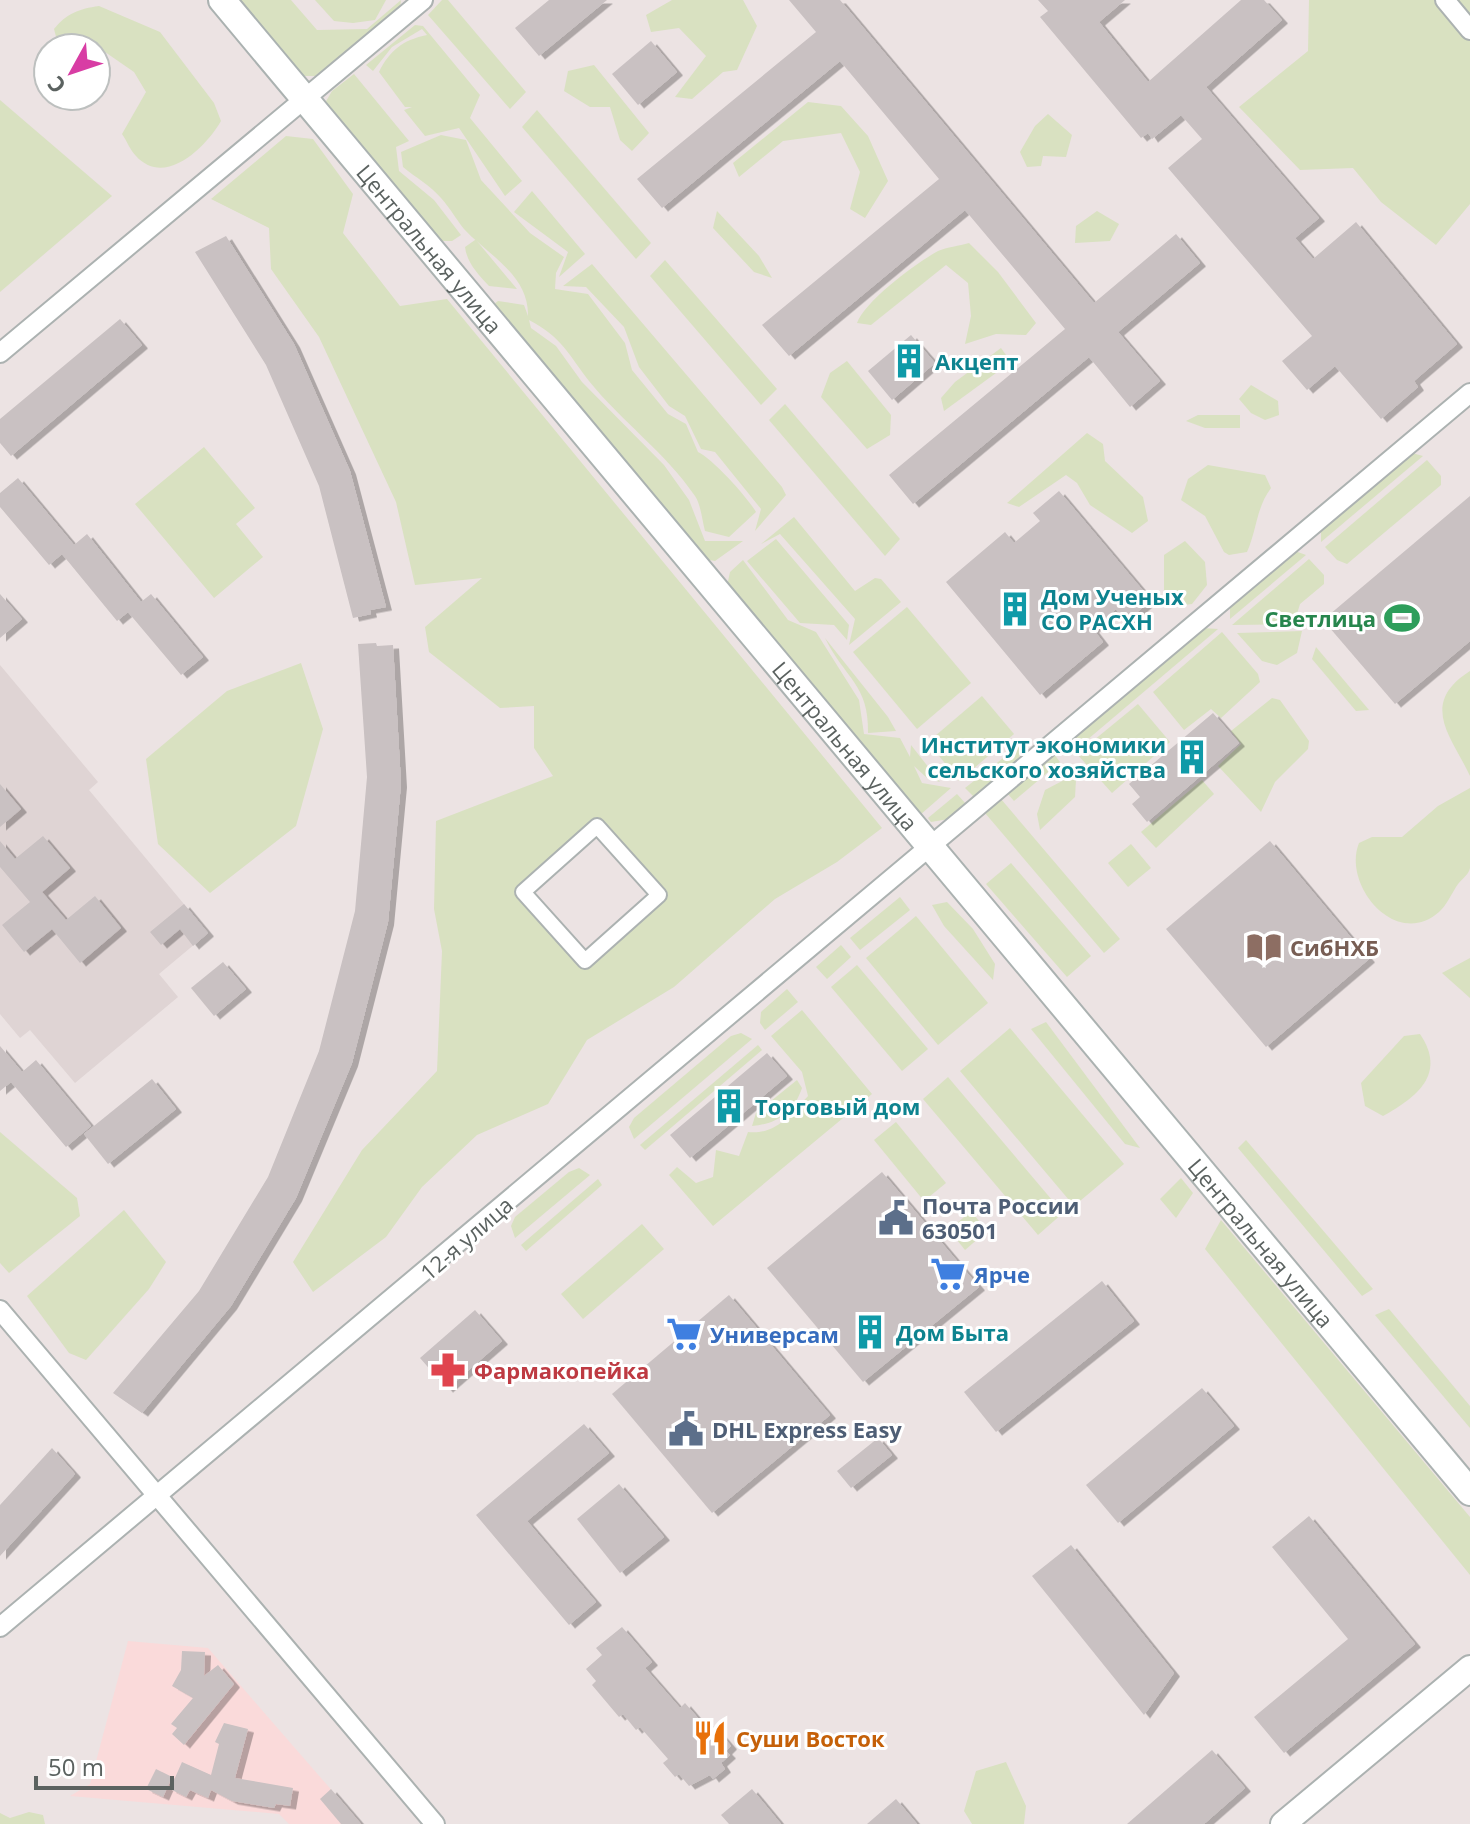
<svg xmlns="http://www.w3.org/2000/svg" width="1470" height="1824" font-family="'Open Sans',sans-serif">
<defs>
<filter id="shadow"><feDropShadow dx="6" dy="3.5" stdDeviation="0" flood-color="#0004"/></filter>
</defs>
<rect width="100%" height="100%" fill="#ece3e3"/>
<path fill="#fadada" d="M128,1641L208,1648L361,1824H289L279,1814L70,1796L90,1784Z"/>
<path fill="#dfd4d4" d="M0,665L98,782L89,790L208,933L159,974L178,997L75,1083L30,1030L20,1038L0,1014Z"/>
<g fill="#d9e1c1" fill-rule="evenodd">
<path d="M239,0H291L317,30L367,29L401,0L400,9L315,76H301L243,10Z"/>
<path d="M315,0H386L375,20L353,23L334,21Z"/>
<path d="M442,0H448L526,92L510,109L428,15Z"/>
<path d="M672,0H743L757,26L737,70L723,72L692,99L675,97L706,56L679,28L651,32L646,15Z"/>
<path d="M1309,0H1470V204L1436,245L1381,202L1353,168L1300,170L1239,107L1308,51Z"/>
<path d="M99,6L160,32L214,103L221,121C206,147 165,188 136,156C130,150 127,141 122,134L146,92L134,72L92,43L86,48H59L54,29C67,13 79,9 99,6Z"/>
<path d="M415,25L423,26L480,95L470,118L522,181L505,196L459,128L425,136L404,110L412,107H405L379,72C390,50 403,40 427,35L422,29L392,47L373,71L366,65Z"/>
<path d="M594,65L649,133L632,151L620,140L610,107H590L564,91L568,71Z"/>
<path d="M354,74L409,141L396,147L399,171L434,200L461,235L452,241H439L334,119L325,103L332,91Z"/>
<path d="M0,100L112,196L0,292Z"/>
<path d="M808,102L841,106L868,136L888,181L865,218L850,209L860,172L841,133L783,141L739,177L733,163Z"/>
<path d="M537,110L651,243L636,259L522,127Z"/>
<path d="M1048,114L1072,135L1066,157L1043,156L1041,166L1027,167L1020,152L1035,126Z"/>
<path d="M441,135L466,140L481,180L530,233L564,257L556,273L555,289L588,294L625,343L632,370L668,414L686,424L698,452C712,458 748,498 756,512L729,537L705,531C702,520 701,505 695,496C665,452 622,422 589,381C568,354 562,337 529,320L531,328L556,346L582,382L664,465L689,500L705,541H743L715,561L704,559L493,305L498,301L524,305L528,316C529,275 488,255 464,229C456,219 450,208 441,198C431,186 415,177 403,167L401,152Z"/>
<path d="M286,136L313,139L353,194L343,233L400,306L447,299L882,828L837,862L775,899L674,987L587,1040L548,1104L477,1135L422,1187L386,1237L313,1292L293,1262L362,1150L437,1071L442,951L434,909L436,821L553,776L534,748V706L500,708L429,652L425,627L482,578L415,585L396,502L319,337L271,269L269,228L211,199ZM597,826L658,895L585,961L523,892Z"/>
<path d="M532,191L585,254L559,277L568,252L514,212Z"/>
<path d="M717,211L759,256L772,278L754,272L713,228Z"/>
<path d="M1097,211L1119,224L1110,241L1075,243L1076,226Z"/>
<path d="M475,240H476L517,289L489,286C478,274 467,263 465,247Z"/>
<path d="M969,243L998,272L1036,323L1026,335L996,334L965,344L971,316L968,283L946,265L871,325L857,323C865,301 916,263 938,251C947,247 959,246 969,243Z"/>
<path d="M665,260L777,389L761,405L650,276Z"/>
<path d="M592,264L782,487L786,495L755,531L761,509L715,452L701,449L685,416L669,406L639,367L624,327L586,287L563,286Z"/>
<path d="M1001,348L1011,362L944,411L941,398L955,382Z"/>
<path d="M847,361L891,415L890,435L867,449L821,397L830,373Z"/>
<path d="M1251,385L1278,401L1279,415L1265,420L1251,413L1239,399Z"/>
<path d="M785,404L900,539L885,556L769,420Z"/>
<path d="M1198,415H1240V428H1205L1186,421Z"/>
<path d="M1087,433L1103,444L1105,461L1143,497L1148,521L1132,533L1090,505L1077,483L1066,475L1019,507L1007,503Z"/>
<path d="M204,447L255,508L236,524L263,557L214,598L135,504Z"/>
<path d="M1412,453L1423,456L1321,542V531Z"/>
<path d="M1427,460L1441,476V485L1347,564L1337,560L1325,547Z"/>
<path d="M1208,465L1265,475L1271,488C1256,508 1257,530 1247,552L1229,555L1224,552L1205,516L1181,500L1188,479Z"/>
<path d="M794,517L855,591L875,578L881,579L901,602L849,645L855,619L780,534L761,544Z"/>
<path d="M776,539L849,625L847,640L834,625L800,623L747,561Z"/>
<path d="M1185,541L1205,562L1207,585L1192,604L1170,607L1164,598V555Z"/>
<path d="M1295,551L1306,555L1230,619V608Z"/>
<path d="M1309,559L1324,575V584L1300,604L1296,617L1302,624L1232,625Z"/>
<path d="M743,560L788,620L816,632L859,700L864,734L900,738L910,757L911,745L940,782L927,778L914,766L922,783L951,788L920,815L727,586L730,572Z"/>
<path d="M907,607L971,683L917,729L853,652Z"/>
<path d="M1203,628L1218,629L1074,751L1067,743Z"/>
<path d="M1302,631L1297,653L1277,665L1262,661L1237,633Z"/>
<path d="M1222,632L1258,674L1260,682L1221,718L1211,709L1184,730L1153,692Z"/>
<path d="M825,638L888,717L896,731L868,733C869,684 845,679 825,638Z"/>
<path d="M1316,647L1369,710L1356,711L1312,659Z"/>
<path d="M301,663L323,729L296,826L210,893L158,844L146,759L227,691Z"/>
<path d="M1470,671V776C1452,737 1418,704 1470,671Z"/>
<path d="M982,696L1014,734L959,781L928,742Z"/>
<path d="M1272,698L1280,700L1309,741L1308,749L1275,782L1261,812L1218,766L1241,744L1231,731Z"/>
<path d="M1138,704L1170,742L1112,793L1077,754Z"/>
<path d="M1021,744L1019,761L975,798L965,788Z"/>
<path d="M1054,754L1060,762L1014,801L1007,793Z"/>
<path d="M1066,779L1076,780L1075,797L1040,830L1037,814L1045,790Z"/>
<path d="M1202,780L1214,794L1156,848L1141,832Z"/>
<path d="M1470,788C1470,814 1470,843 1470,868C1469,875 1460,880 1456,887C1451,895 1446,906 1439,912C1396,950 1342,885 1359,843L1372,837H1402L1438,806Z"/>
<path d="M957,794L966,804L949,819L931,822L928,818Z"/>
<path d="M1001,799L1120,939L1104,953L985,813Z"/>
<path d="M1131,844L1151,868L1128,887L1108,863Z"/>
<path d="M1011,863L1091,956L1067,977L986,884Z"/>
<path d="M900,897L910,910L860,950L850,938Z"/>
<path d="M947,902L973,929L995,964L993,980L944,926L932,905Z"/>
<path d="M916,916L988,1003L938,1045L866,958Z"/>
<path d="M841,945L851,957L827,979L816,967Z"/>
<path d="M1470,958V998L1442,973Z"/>
<path d="M857,965L928,1049L902,1071L831,987Z"/>
<path d="M787,989L798,1002L765,1030L760,1023L761,1012Z"/>
<path d="M802,1010L872,1094L713,1226L669,1175L677,1167L696,1183L713,1177L716,1150L739,1156L748,1132C776,1135 790,1115 808,1096L802,1072L771,1036Z"/>
<path d="M1046,1022L1140,1148L1125,1144L1031,1029Z"/>
<path d="M1010,1028L1124,1164L1074,1206L960,1071Z"/>
<path d="M741,1033L752,1039L634,1139L629,1127L634,1118L731,1036Z"/>
<path d="M1420,1034C1447,1074 1417,1097 1383,1116L1365,1106L1361,1083L1404,1036Z"/>
<path d="M758,1045L762,1050L645,1150L640,1145Z"/>
<path d="M948,1077L1063,1213L1038,1235L923,1099Z"/>
<path d="M797,1080L802,1088C794,1112 777,1124 752,1126L756,1113Z"/>
<path d="M896,1122L946,1183L924,1201L874,1140Z"/>
<path d="M0,1132L77,1198L80,1216L9,1273L0,1263Z"/>
<path d="M1246,1140L1373,1289L1362,1296L1238,1148Z"/>
<path d="M579,1168L590,1175L515,1238L511,1226L515,1217L569,1172Z"/>
<path d="M1181,1178L1193,1193L1176,1218L1160,1199Z"/>
<path d="M598,1179L602,1185L526,1251L521,1245Z"/>
<path d="M124,1210L166,1262L149,1289L86,1360L69,1353L27,1296Z"/>
<path d="M971,1211L987,1231L965,1250L949,1230Z"/>
<path d="M1221,1220L1470,1517V1575L1205,1249Z"/>
<path d="M642,1224L664,1249L583,1319L561,1294Z"/>
<path d="M1389,1309L1470,1406V1428L1375,1315Z"/>
<path d="M1006,1762L1026,1806L1024,1824H972L964,1811L976,1771Z"/>
<path d="M29,1812L43,1815L45,1824H0V1813L10,1818Z"/>
</g>
<g fill="#c9c1c2" filter="url(#shadow)">
<path d="M549,0H607L539,56L515,28Z"/>
<path d="M789,0H840L1094,303L1176,234L1200,263L1118,332L1160,381L1130,407L1089,357L913,504L889,475L1065,329L965,210L789,356L762,325L939,179L840,61L662,208L637,179L816,32Z"/>
<path d="M1038,0H1125L1099,22L1148,82L1241,0H1264L1282,20L1206,87L1319,218L1295,238L1313,259L1356,222L1457,344L1414,381L1418,387L1381,419L1335,366L1307,390L1282,361L1312,336L1168,168L1202,139L1181,115L1152,139L1148,133L1141,138L1040,17L1048,11Z"/>
<path d="M651,41L677,72L638,105L612,74Z"/>
<path d="M226,236L294,344L350,471L386,607L370,610L371,614L353,618L319,486L280,397L266,365L195,252Z"/>
<path d="M120,319L142,345L11,456L0,443V419Z"/>
<path d="M911,335L935,363L892,400L868,371Z"/>
<path d="M18,478L74,545L87,534L141,602L151,594L203,657L181,675L128,612L117,621L62,554L49,565L0,507V493Z"/>
<path d="M1059,491L1151,600L1126,622L1116,609L1093,629L1103,642L1040,695L946,582L1005,532L1014,543L1040,521L1033,513Z"/>
<path d="M1470,496V641L1395,704L1323,620Z"/>
<path d="M0,594L22,619L0,638Z"/>
<path d="M376,643L377,646L393,645L401,784L388,922L352,1063L296,1198L231,1306L142,1413L113,1393L199,1291L268,1177L319,1051L355,911L367,777L358,644Z"/>
<path d="M1213,713L1239,743L1147,822L1132,804L1140,797L1129,784Z"/>
<path d="M0,784L21,809L0,827Z"/>
<path d="M43,836L70,868L42,892L66,920L95,896L121,928L80,963L52,929L24,952L2,925L30,902L0,867V841L15,859Z"/>
<path d="M1270,841L1369,959L1266,1047L1166,929Z"/>
<path d="M184,904L208,933L193,946L180,929L161,945L150,932Z"/>
<path d="M223,962L246,989L214,1016L191,988Z"/>
<path d="M0,1046L22,1072L36,1060L91,1126L66,1147L11,1082L0,1091Z"/>
<path d="M767,1053L787,1076L690,1158L670,1135Z"/>
<path d="M152,1079L176,1109L108,1164L84,1134Z"/>
<path d="M882,1172L979,1287L863,1382L767,1268Z"/>
<path d="M1102,1281L1134,1321L996,1432L964,1392Z"/>
<path d="M729,1295L830,1415L712,1513L612,1394Z"/>
<path d="M475,1310L502,1341L447,1389L420,1358Z"/>
<path d="M1202,1388L1234,1426L1118,1523L1086,1485Z"/>
<path d="M584,1424L609,1453L527,1521L596,1602L569,1625L476,1515Z"/>
<path d="M878,1438L892,1455L851,1488L837,1471Z"/>
<path d="M52,1448L75,1474L0,1556V1505Z"/>
<path d="M619,1484L664,1537L620,1573L577,1519Z"/>
<path d="M1309,1516L1415,1644L1284,1753L1254,1717L1348,1639L1272,1547Z"/>
<path d="M1071,1545L1174,1673L1144,1715L1032,1576Z"/>
<path d="M622,1627L652,1662L645,1668L680,1708L685,1703L709,1731L714,1726L731,1746L726,1751L730,1755L721,1763L725,1769L713,1779L710,1775L689,1786L679,1774L675,1777L663,1763L668,1759L640,1727L636,1730L623,1714L619,1717L592,1685L596,1681L586,1669L602,1655L596,1648Z"/>
<path d="M182,1651L205,1652L204,1676L218,1665L234,1684L184,1745L172,1734L177,1728L171,1724L193,1698L172,1686L181,1670Z"/>
<path d="M224,1723L248,1729L235,1778L293,1788L290,1806L276,1804L274,1808L232,1801L211,1790L208,1798L190,1790L186,1797L170,1789L182,1762L211,1775L219,1744L215,1742Z"/>
<path d="M1212,1750L1245,1788L1204,1824H1127Z"/>
<path d="M156,1769L172,1777L163,1797L146,1789Z"/>
<path d="M331,1789L361,1824H341L320,1799Z"/>
<path d="M752,1789L781,1824H729L721,1815Z"/>
<path d="M896,1799L917,1824H867Z"/>
</g>
<g fill="none" stroke-linecap="round" stroke-linejoin="round">
<g stroke="#acb2b1" stroke-width="18">
<path id="pedestrian" d="M597,826L659,895L585,961L523,892Z"/>
</g>
<g stroke="#acb2b1" stroke-width="22">
<g id="minor">
<path d="M1445,0L1470,30"/>
<path d="M0,353L423,0"/>
<path d="M0,1310L435,1824"/>
<path d="M0,1627L1470,393"/>
</g>
</g>
<g stroke="#acb2b1" stroke-width="28">
<path id="tertiary" d="M1283,1824L1470,1668"/>
</g>
<g stroke="#abb2b1" stroke-width="30">
<g id="secondary">
<path id="s1" d="M222,0L1470,1492"/>
</g>
</g>
<use href="#pedestrian" stroke="#fff" stroke-width="14"/>
<use href="#minor" stroke="#fff" stroke-width="18"/>
<use href="#tertiary" stroke="#fff" stroke-width="24"/>
<use href="#secondary" stroke="#fff" stroke-width="26"/>
</g>
<defs>
<g id="building-bare" transform="scale(2.76)"><path d="M-4-6H4V6H1V3H-1V6H-4ZM-2.5-4.3h1.7v1.8h-1.7ZM.8-4.3h1.7v1.8H.8ZM-2.5-1h1.7V.8h-1.7ZM.8-1h1.7V.8H.8Z" fill="#0f9aa8" stroke="#fff" stroke-width="2.5" paint-order="stroke"/></g>
<g id="stadium-bare" transform="scale(2.76)"><path d="M0-5a6.5 5 0 1 0 0 10a6.5 5 0 1 0 0-10ZM-3.5-1.8h7v3.6h-7Z" fill="#2e9e5b" stroke="#fff" stroke-width="2.5" paint-order="stroke"/></g>
<g id="library-bare" transform="scale(2.76)"><path d="M-6-4Q-3-5.5-.7-3.5V5Q-3 3-6 4ZM6-4Q3-5.5 .7-3.5V5Q3 3 6 4Z" fill="#8d6e63" stroke="#fff" stroke-width="2.5" paint-order="stroke"/></g>
<g id="civic-bare" transform="scale(2.76)"><path d="M-.6-6.5H3V-4.5H.6V-3L4-1V1h2V6H-6V1h2V-1L-.6-3ZM-1.2 2.5V6h2.4V2.5Z" fill="#5c6f8a" stroke="#fff" stroke-width="2.5" paint-order="stroke"/></g>
<g id="supermarket-bare" transform="scale(2.76)"><path d="M-6-5.5h2.5l.6 2H6L4.5 2H-2.5L-4.4-4H-6ZM-1.5 3.2a1.3 1.3 0 1 0 .1 0ZM3 3.2a1.3 1.3 0 1 0 .1 0Z" fill="#3f7fe0" stroke="#fff" stroke-width="2.5" paint-order="stroke"/></g>
<g id="pharmacy-bare" transform="scale(2.76)"><path d="M-2-6h4v4h4v4h-4v4h-4v-4h-4v-4h4Z" fill="#e0444e" stroke="#fff" stroke-width="2.5" paint-order="stroke"/></g>
<g id="restaurant-bare" transform="scale(2.76)"><path d="M-5-6h1v4h1v-4h1v4h1v-4h1v5L-1.5 .5V6h-2V.5L-5-1ZM5-6V6H3V1.5H1.5Q1.5-4 5-6Z" fill="#e8710a" stroke="#fff" stroke-width="2.5" paint-order="stroke"/></g>
</defs>
<g fill-rule="evenodd">
<use href="#building-bare" x="909" y="361"/>
<use href="#building-bare" x="1015" y="609"/>
<use href="#stadium-bare" x="1402" y="618"/>
<use href="#building-bare" x="1192" y="757"/>
<use href="#library-bare" x="1264" y="947"/>
<use href="#building-bare" x="729" y="1106"/>
<use href="#civic-bare" x="896" y="1218"/>
<use href="#supermarket-bare" x="948" y="1274"/>
<use href="#building-bare" x="870" y="1332"/>
<use href="#supermarket-bare" x="684" y="1334"/>
<use href="#pharmacy-bare" x="448" y="1370"/>
<use href="#civic-bare" x="686" y="1429"/>
<use href="#restaurant-bare" x="710" y="1738"/>
</g>
<g text-anchor="middle" dominant-baseline="central" stroke-width="6" stroke-linejoin="round" paint-order="stroke">
<g font-size="22" fill="#5b6260" stroke="#fff">
<text stroke="none"><textPath href="#s1" startOffset="324">Центральная улица</textPath></text>
<text stroke="none"><textPath href="#s1" startOffset="972">Центральная улица</textPath></text>
<text transform="translate(466 1238) rotate(-41)">12-я улица</text>
<text stroke="none"><textPath href="#s1" startOffset="1620">Центральная улица</textPath></text>
</g>
<g font-size="22" font-weight="bold" fill="#0d838f" stroke="#fff" text-anchor="start">
<text x="935" y="361">Акцепт</text>
<text x="1041" y="596">Дом Ученых<tspan x="1041" dy="25">СО РАСХН</tspan></text>
<text x="1166" y="744" text-anchor="end">Институт экономики<tspan x="1166" dy="25">сельского хозяйства</tspan></text>
<text x="755" y="1106">Торговый дом</text>
<text x="896" y="1332">Дом Быта</text>
</g>
<g font-size="22" font-weight="bold" fill="#27864d" stroke="#fff" text-anchor="end">
<text x="1376" y="618">Светлица</text>
</g>
<g font-size="22" font-weight="bold" fill="#785e54" stroke="#fff" text-anchor="start">
<text x="1290" y="947">СибНХБ</text>
</g>
<g font-size="22" font-weight="bold" fill="#4e5e75" stroke="#fff" text-anchor="start">
<text x="922" y="1205">Почта России<tspan x="922" dy="25">630501</tspan></text>
<text x="712" y="1429">DHL Express Easy</text>
</g>
<g font-size="22" font-weight="bold" fill="#366cbe" stroke="#fff" text-anchor="start">
<text x="974" y="1274">Ярче</text>
<text x="710" y="1334">Универсам</text>
</g>
<g font-size="22" font-weight="bold" fill="#be3a42" stroke="#fff" text-anchor="start">
<text x="474" y="1370">Фармакопейка</text>
</g>
<g font-size="22" font-weight="bold" fill="#c56008" stroke="#fff" text-anchor="start">
<text x="736" y="1738">Суши Восток</text>
</g>
</g>
<g transform="translate(72 72) rotate(230)"><circle r="38" fill="#ffffff" stroke="#bdc0bf" stroke-width="2"/>
<path d="M0-6L14 30L0 20L-14 30Z" fill="#d83da4"/>
<text y="-12" font-size="22" font-weight="bold" text-anchor="middle" fill="#5b6260">С</text>
</g>
<path d="M36 1776v12h136v-12" fill="none" stroke="#5b6260" stroke-width="4"/>
<text x="48" y="1776" font-size="24" fill="#5b6260" stroke="#ffffff" stroke-width="6" paint-order="stroke">50 m</text>
</svg>
